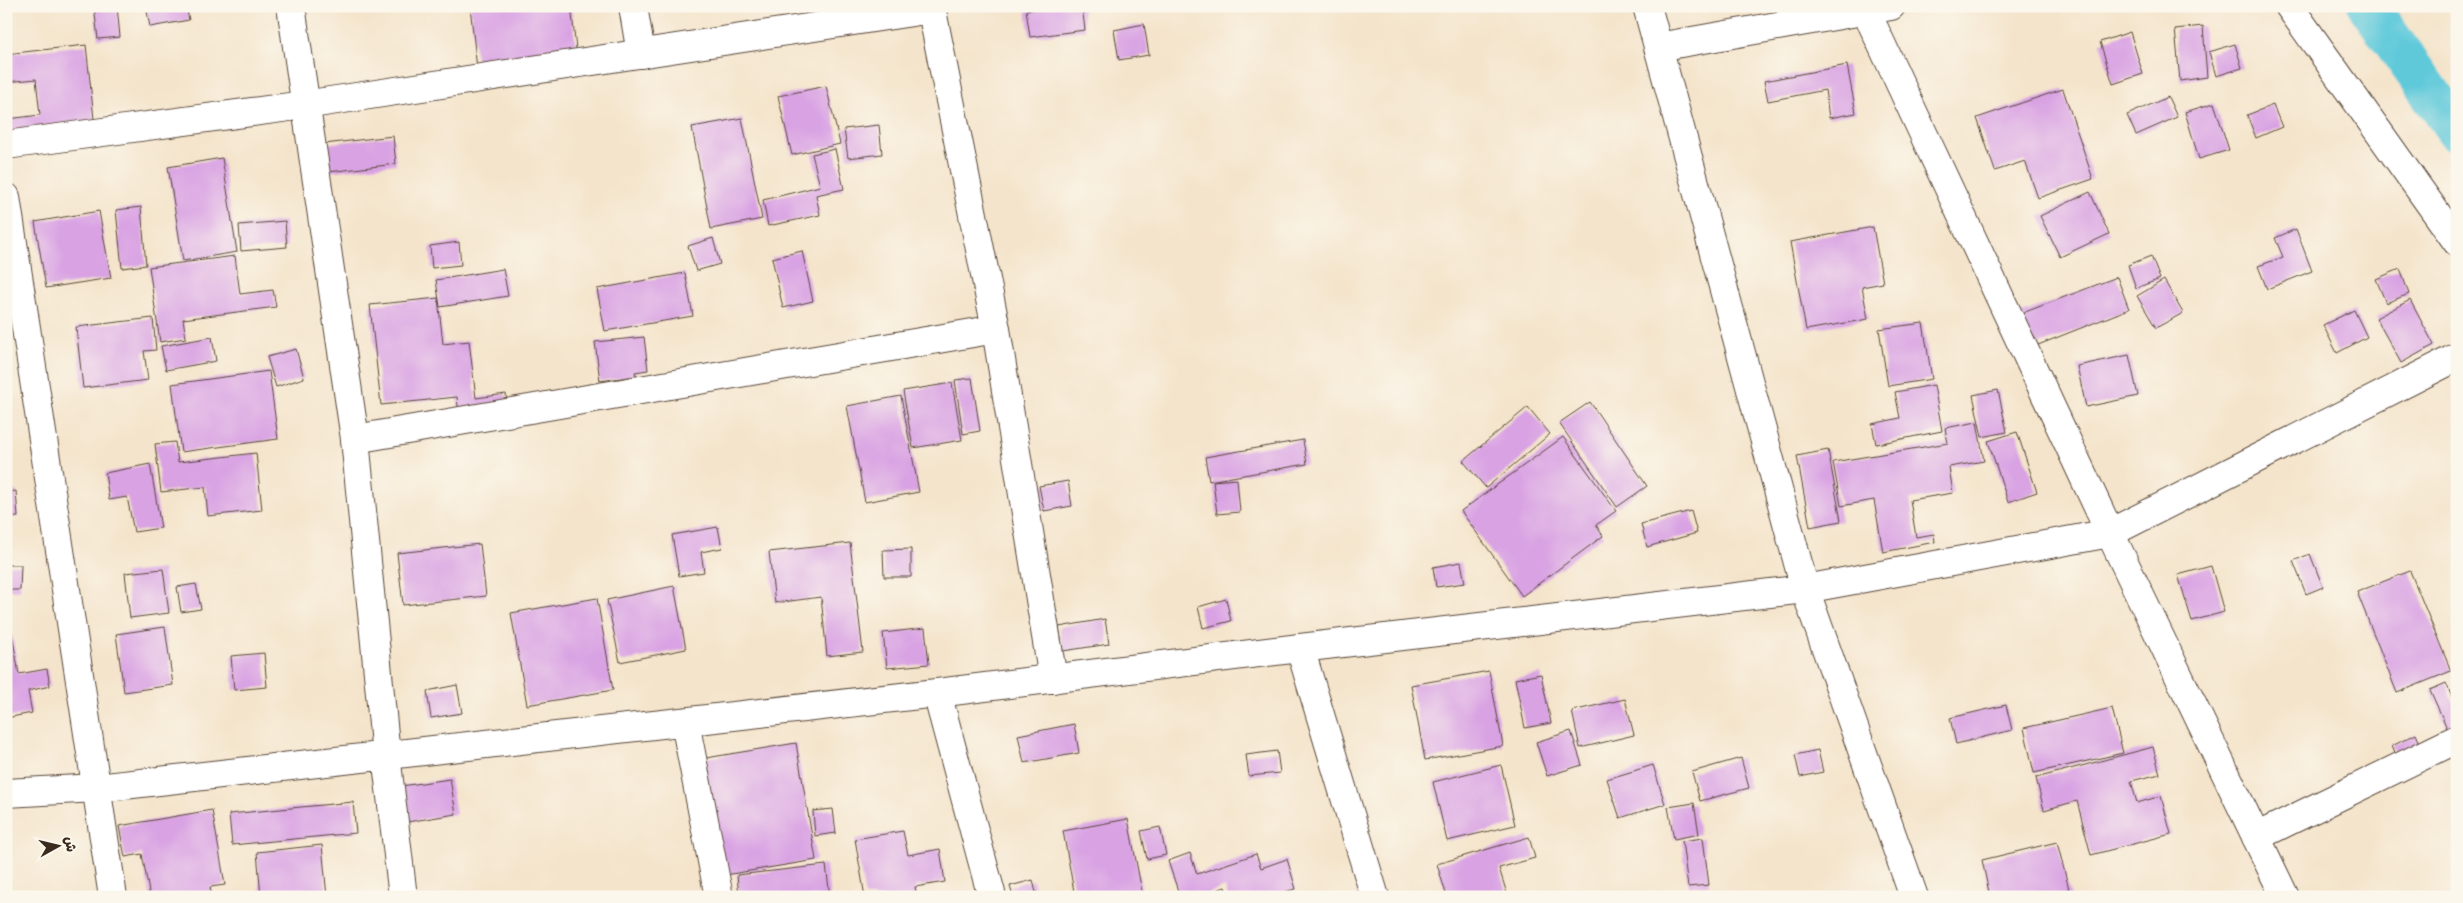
<svg xmlns="http://www.w3.org/2000/svg" width="2463" height="903" font-family="Dekko,'Playpen Sans Arabic',sans-serif">
<rect width="100%" height="100%" fill="#fbf7ec"/>
<filter id="ink" filterUnits="userSpaceOnUse"><feTurbulence type="fractalNoise" baseFrequency=".02" numOctaves="2"/><feDisplacementMap in="SourceGraphic" scale="10" xChannelSelector="R" yChannelSelector="G"/><feConvolveMatrix kernelMatrix="1 2 1 2 8 2 1 2 1" color-interpolation-filters="sRGB"/></filter>
<filter id="wash" filterUnits="userSpaceOnUse"><feTurbulence type="fractalNoise" baseFrequency=".0096" numOctaves="4" result="noise"/><feDisplacementMap in="SourceGraphic" scale="20" xChannelSelector="R" yChannelSelector="G"/><feGaussianBlur stdDeviation="1.12" result="paint"/><feColorMatrix in="noise" values="0 0 0 0 0 0 0 0 0 0 0 0 0 0 0 0 0 1.4 0 .05"/><feComposite in="paint" operator="in"/></filter>
<g filter="url(#wash)">
<rect width="100%" height="100%" fill="#f4e4cb"/>
<g fill="none" stroke-linecap="round" stroke-linejoin="round">
<path stroke="#5fc9da" stroke-width="41" d="M2368,6L2457,131"/>
</g>
<g id="blocks">
<g fill="#d9a3e3">
<path d="M94,6H117L120,37L98,39Z"/>
<path d="M146,6H186L189,20L150,27Z"/>
<path d="M470,6H571L577,57L477,69Z"/>
<path d="M804,6H881L806,23Z"/>
<path d="M1054,6H1082L1085,30L1030,37L1026,10Z"/>
<path d="M1144,24L1149,55L1119,60L1114,30Z"/>
<path d="M2203,26L2207,77L2180,81L2175,29Z"/>
<path d="M2130,32L2143,74L2113,84L2100,42Z"/>
<path d="M2235,44L2242,68L2216,76L2209,52Z"/>
<path d="M86,45L95,128L10,137L8,119L40,115L36,79L6,82V54Z"/>
<path d="M1847,65L1856,113L1829,118L1825,90L1768,101L1764,81Z"/>
<path d="M826,86L840,144L792,155L778,96Z"/>
<path d="M2063,89L2093,179L2038,198L2025,161L1995,171L1977,118Z"/>
<path d="M2168,97L2177,117L2136,135L2127,115Z"/>
<path d="M2214,103L2229,150L2199,159L2185,112Z"/>
<path d="M2273,105L2282,127L2256,138L2247,115Z"/>
<path d="M742,118L762,219L711,229L692,127Z"/>
<path d="M879,125L882,154L848,158L844,129Z"/>
<path d="M393,136L396,164L328,172L324,144Z"/>
<path d="M835,149L844,189L816,195L820,215L768,226L763,200L820,186L812,154Z"/>
<path d="M222,158L237,252L183,261L168,167Z"/>
<path d="M2090,192L2109,234L2060,257L2040,216Z"/>
<path d="M141,207L146,265L122,268L116,210Z"/>
<path d="M99,211L111,278L46,288L35,222Z"/>
<path d="M285,221L287,247L241,251L239,225Z"/>
<path d="M1873,227L1883,283L1862,287L1868,319L1806,330L1790,242Z"/>
<path d="M2296,229L2312,271L2267,289L2258,266L2283,257L2275,238Z"/>
<path d="M713,238L720,264L696,271L688,246Z"/>
<path d="M459,242L461,265L432,268L430,246Z"/>
<path d="M802,251L813,301L783,308L772,258Z"/>
<path d="M235,256L240,294L273,290L276,307L183,319L186,338L160,342L149,267Z"/>
<path d="M2151,256L2160,279L2136,288L2128,265Z"/>
<path d="M503,269L508,296L440,307L436,280Z"/>
<path d="M2400,269L2409,294L2386,303L2376,279Z"/>
<path d="M685,273L693,316L605,331L597,289Z"/>
<path d="M2117,277L2129,309L2033,347L2020,314Z"/>
<path d="M2164,280L2183,313L2156,328L2137,296Z"/>
<path d="M438,298L443,344L469,341L476,398L506,394L509,418L460,423L457,397L381,405L370,305Z"/>
<path d="M2410,300L2434,345L2401,363L2376,318Z"/>
<path d="M2354,310L2367,337L2337,353L2323,325Z"/>
<path d="M153,318L156,350L144,351L148,380L83,388L76,327Z"/>
<path d="M1923,323L1932,379L1888,386L1879,329Z"/>
<path d="M212,337L216,361L166,370L161,346Z"/>
<path d="M644,337L648,370L635,372L636,376L600,381L595,342Z"/>
<path d="M296,349L304,378L276,387L267,357Z"/>
<path d="M2129,355L2138,396L2086,407L2077,366Z"/>
<path d="M269,371L278,439L181,452L172,384Z"/>
<path d="M972,378L980,431L963,434L955,380Z"/>
<path d="M952,383L962,440L913,448L903,391Z"/>
<path d="M1934,385L1942,431L1876,444L1872,424L1900,418L1895,392Z"/>
<path d="M1998,390L2007,432L1982,437L1973,395Z"/>
<path d="M901,396L919,492L865,502L847,406Z"/>
<path d="M1590,402L1647,486L1617,507L1559,423Z"/>
<path d="M1528,407L1550,434L1486,488L1463,461Z"/>
<path d="M1977,422L1984,461L1949,467L1953,493L1910,500L1916,537L1934,534L1935,542L1883,552L1874,500L1841,506L1833,462L1948,443L1945,428Z"/>
<path d="M2017,432L2037,492L2008,502L1988,441Z"/>
<path d="M1563,437L1616,511L1596,525L1603,536L1522,596L1461,511Z"/>
<path d="M1303,440L1307,464L1209,481L1205,457Z"/>
<path d="M175,442L178,462L256,453L262,510L208,516L205,487L161,492L155,444Z"/>
<path d="M1828,450L1841,521L1810,527L1797,456Z"/>
<path d="M150,464L161,528L134,532L127,497L109,500L105,473Z"/>
<path d="M1237,479L1240,512L1217,514L1213,481Z"/>
<path d="M1068,481L1072,506L1044,511L1039,486Z"/>
<path d="M16,491L18,517L6,518V492Z"/>
<path d="M1691,511L1697,533L1647,547L1641,524Z"/>
<path d="M718,527L722,548L701,552L704,572L679,576L672,535Z"/>
<path d="M850,543L863,652L827,656L821,597L775,603L769,552Z"/>
<path d="M480,544L486,596L403,605L397,553Z"/>
<path d="M911,549V577H884L883,550Z"/>
<path d="M2310,554L2323,587L2306,594L2293,561Z"/>
<path d="M1461,562L1465,583L1436,587L1433,567Z"/>
<path d="M6,565H21L20,590H6Z"/>
<path d="M2211,566L2224,612L2192,621L2178,575Z"/>
<path d="M163,569L169,613L130,618L125,573Z"/>
<path d="M2410,571L2451,671L2397,693L2357,592Z"/>
<path d="M196,584L201,609L181,612L177,587Z"/>
<path d="M674,586L686,649L620,662L607,600Z"/>
<path d="M597,598L613,690L527,705L511,613Z"/>
<path d="M1226,599L1231,621L1203,628L1198,607Z"/>
<path d="M1105,619L1109,644L1063,651L1059,627Z"/>
<path d="M165,627L173,685L124,692L116,634Z"/>
<path d="M925,628L929,664L887,668L883,633Z"/>
<path d="M12,634L19,674L47,669L50,686L28,691L32,713L6,718V635Z"/>
<path d="M264,653L267,687L234,690L231,656Z"/>
<path d="M1489,671L1503,746L1425,760L1411,685Z"/>
<path d="M1541,674L1551,723L1525,728L1515,679Z"/>
<path d="M2446,683L2457,709V724L2447,728L2430,690Z"/>
<path d="M457,685L462,713L431,718L427,691Z"/>
<path d="M1625,699L1634,735L1580,748L1572,711Z"/>
<path d="M2006,705L2012,730L1956,744L1950,718Z"/>
<path d="M2112,708L2123,753L2034,773L2024,728Z"/>
<path d="M1074,724L1079,753L1024,763L1018,735Z"/>
<path d="M1571,731L1582,765L1547,776L1536,742Z"/>
<path d="M2416,734L2424,752L2399,763L2392,746Z"/>
<path d="M796,743L816,860L719,876L700,759Z"/>
<path d="M2153,747L2160,774L2131,781L2137,803L2161,796L2171,834L2091,855L2077,801L2044,810L2036,778Z"/>
<path d="M1818,750L1823,772L1800,777L1795,755Z"/>
<path d="M1277,751L1280,773L1249,776L1246,755Z"/>
<path d="M1741,758L1749,788L1700,801L1692,772Z"/>
<path d="M1501,765L1515,825L1447,841L1433,782Z"/>
<path d="M1653,765L1665,804L1620,818L1607,779Z"/>
<path d="M450,779L456,814L407,822L401,786Z"/>
<path d="M353,802L356,833L232,845L229,814Z"/>
<path d="M1694,803L1699,834L1674,839L1668,807Z"/>
<path d="M833,809L836,833L815,836L813,811Z"/>
<path d="M212,810L225,885L210,887L212,897H150L142,854L125,857L119,826Z"/>
<path d="M1128,819L1143,897H1075L1063,831Z"/>
<path d="M1160,827L1166,855L1147,859L1141,831Z"/>
<path d="M903,831L908,855L940,849L945,882L915,887L917,897H865L855,839Z"/>
<path d="M1529,837L1535,858L1499,868L1508,897H1447L1437,864Z"/>
<path d="M1703,838L1709,885L1688,887L1682,841Z"/>
<path d="M2057,842L2071,897H1990L1982,860Z"/>
<path d="M322,845L327,897H261L257,852Z"/>
<path d="M1190,853L1197,874L1256,854L1261,868L1287,859L1296,889L1280,893L1281,897H1228L1225,887L1198,897H1180L1168,861Z"/>
<path d="M826,865L830,897H739L737,875Z"/>
<path d="M1033,880L1037,897H1013L1010,886Z"/>
</g>
</g>
</g>
<g filter="url(#ink)">
<use href="#blocks" fill-opacity="0" stroke="#574638" stroke-width="1"/>
<g fill="none" stroke-linecap="round" stroke-linejoin="round">
<g stroke="#574638" stroke-width="30">
<g id="minor">
<path d="M291,6L355,439L386,755L403,897"/>
<path d="M633,6L641,54"/>
<path d="M931,6L996,329L1053,679"/>
<path d="M1647,6L1805,589L1914,897"/>
<path d="M2289,6L2457,242"/>
<path d="M1866,11L2110,533L2285,897"/>
<path d="M1658,47L1891,6"/>
<path d="M6,145L304,105L932,9"/>
<path d="M6,197L113,897"/>
<path d="M355,439L996,329"/>
<path d="M1300,648L1375,897"/>
<path d="M937,693L992,897"/>
<path d="M685,722L719,897"/>
<path d="M6,793L97,788L937,693L1300,648L1805,589L2110,533L2457,357"/>
<path d="M2256,837L2457,739"/>
</g>
</g>
<use href="#minor" stroke="#fff" stroke-width="28"/>
</g>
</g>
<rect width="2463" height="903" fill="none" stroke="#fbf7ec" stroke-width="25"/>
<g transform="translate(58 846) rotate(82)" stroke="#fbf7ec" stroke-width="4" paint-order="stroke">
<path d="M0-4L9 19L0 12L-9 19Z" fill="#3b2a1e"/>
<text y="-8" font-size="14" font-weight="bold" text-anchor="middle" fill="#3b2a1e">ش</text>
</g>
</svg>
